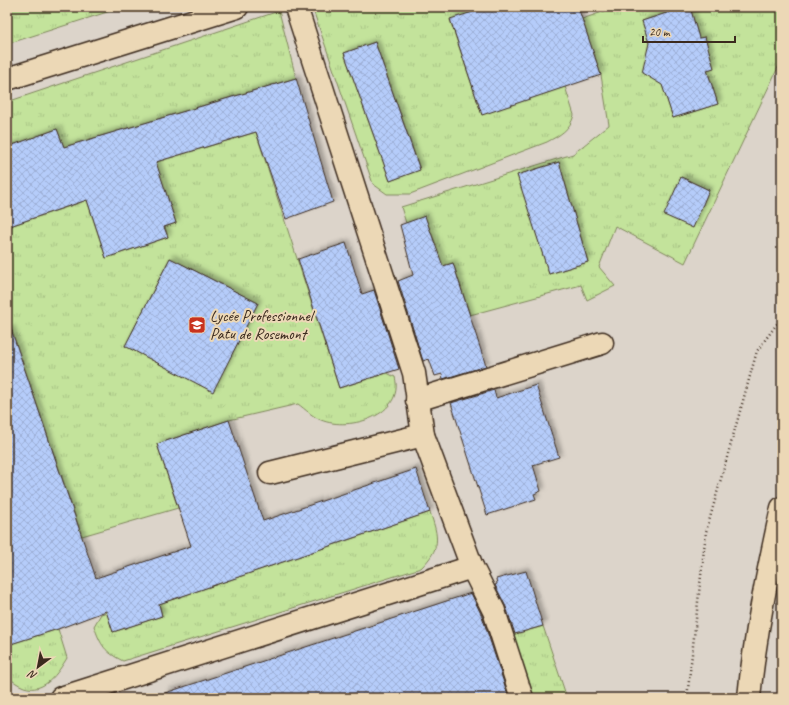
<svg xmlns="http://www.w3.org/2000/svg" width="789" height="705" font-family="Caveat,sans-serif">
<defs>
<pattern id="grass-tufts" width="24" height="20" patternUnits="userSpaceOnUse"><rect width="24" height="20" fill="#c3e39b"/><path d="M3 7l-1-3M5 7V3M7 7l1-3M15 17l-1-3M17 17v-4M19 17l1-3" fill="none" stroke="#a8c385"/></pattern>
<pattern id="building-cross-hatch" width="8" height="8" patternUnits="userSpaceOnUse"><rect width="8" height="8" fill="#b5ccfa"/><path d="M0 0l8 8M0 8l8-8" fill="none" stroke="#9dafd6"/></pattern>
<filter id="shadow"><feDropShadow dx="3.5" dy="-3.5" stdDeviation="2" flood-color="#0004"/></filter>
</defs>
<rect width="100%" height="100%" fill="#dcd4ca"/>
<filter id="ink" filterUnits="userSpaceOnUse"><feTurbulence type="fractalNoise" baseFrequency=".025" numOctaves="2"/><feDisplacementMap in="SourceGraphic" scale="8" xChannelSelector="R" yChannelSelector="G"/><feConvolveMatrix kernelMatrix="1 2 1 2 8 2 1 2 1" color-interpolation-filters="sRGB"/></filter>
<g filter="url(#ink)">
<g fill="url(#grass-tufts)" stroke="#7f865c" fill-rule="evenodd">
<path d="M7,7H123L7,44Z"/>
<path d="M312,7H489L450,20L482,115L540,7L574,115C570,130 560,135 547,142L410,194H387L373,184ZM375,42L420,169L390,181L344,53Z"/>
<path d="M617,7H685L642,21L673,118L718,104L707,70L713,68L705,37L699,38L690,7H782V59L685,263L615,226L599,267L615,286L587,300L581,285L470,315L453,263L426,271L436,245L425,217L406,223L401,207L573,154L609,125L601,75L582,19ZM559,162L588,262L549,274L518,175ZM681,177L709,190L693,227L665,215Z"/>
<path d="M279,11L296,78L64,147L57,129L7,147V102Z"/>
<path d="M256,132L339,388L387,373L395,377C405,415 350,432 321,420C313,417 305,409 298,404L229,420L157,444L178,508L82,536L7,317V227L82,202L77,186ZM161,178L176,223L165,227L168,237L106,258L84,191ZM170,258L258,303L212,391L125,346Z"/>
<path d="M430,512C439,538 441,548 421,568L123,661C105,652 101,646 94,626L101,614L107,612L113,632L162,616L159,604Z"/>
<path d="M543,626L567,698H532L512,635Z"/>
<path d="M58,629L67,658C58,673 44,694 24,687C18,685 12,680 7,677V645Z"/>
</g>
<g fill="url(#building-cross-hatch)" stroke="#3b2a1e" filter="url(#shadow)">
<path d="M489,7H578L601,75L482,115L450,19Z"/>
<path d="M685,7H690L699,38L705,37L714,68L707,70L718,104L673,118L662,85L642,73L649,43L642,21Z"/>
<path d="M375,42L420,170L390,181L344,53Z"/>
<path d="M296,78L333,202L286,219L256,132L156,162L176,223L164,227L168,237L106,258L87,200L7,227V147L57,129L64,147Z"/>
<path d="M559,162L588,262L549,274L517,175Z"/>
<path d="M681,177L709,190L693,228L664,215Z"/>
<path d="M425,216L443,266L453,263L486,366L443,379L442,374L435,376L429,359L423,361L398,281L413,275L400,225Z"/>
<path d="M346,243L362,294L374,290L399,369L339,388L298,259Z"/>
<path d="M170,258L258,303L213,392L125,346Z"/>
<path d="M11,329L96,578L191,546L157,444L229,420L263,521L416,469L430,512L159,604L162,616L113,632L106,611L58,629L11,644L7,631V330Z"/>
<path d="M536,385L559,457L533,465L541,491L534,494L536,499L487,515L451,403L494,390L496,398Z"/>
<path d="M526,571L543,626L515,634L506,607L495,585L497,584L496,579Z"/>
<path d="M471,593L482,616L509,698H166L165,693Z"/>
</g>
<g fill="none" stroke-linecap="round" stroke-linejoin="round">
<g stroke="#3b2a1e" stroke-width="25">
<g id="minor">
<path d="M296,7L414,373L423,435L472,567L494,611L522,698"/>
<path d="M7,79L237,7"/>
<path d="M417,400L602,343"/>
<path d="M270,473L423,435"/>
<path d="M61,698L472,567"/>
</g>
</g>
<g stroke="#3b2a1e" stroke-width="25">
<path id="major" d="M749,698C755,633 768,571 782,508"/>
</g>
<path stroke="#3b2a1e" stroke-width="2.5" stroke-dasharray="1 3" stroke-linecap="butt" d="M687,698L706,532L757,351L782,317"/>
<use href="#minor" stroke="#ecd8b6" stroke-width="22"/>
<use href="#major" stroke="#ecd8b6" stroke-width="22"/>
</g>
</g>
<defs>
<g id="school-square" transform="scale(0.9)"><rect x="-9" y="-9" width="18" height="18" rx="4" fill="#c8321e" stroke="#ecd8b6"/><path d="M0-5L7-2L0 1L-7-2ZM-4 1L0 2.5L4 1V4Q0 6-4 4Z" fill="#fff"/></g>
</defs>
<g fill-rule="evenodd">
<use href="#school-square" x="197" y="325"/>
</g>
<g text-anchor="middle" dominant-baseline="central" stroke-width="4" stroke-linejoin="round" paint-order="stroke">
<g font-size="16" fill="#3b2a1e" stroke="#ecd8b6" text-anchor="start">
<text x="210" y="316">Lycée Professionnel<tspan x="210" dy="18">Patu de Rosemont</tspan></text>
</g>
</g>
<rect width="789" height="705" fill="none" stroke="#ecd8b6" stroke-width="24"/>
<rect x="12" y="12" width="765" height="681" fill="none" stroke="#3b2a1e" stroke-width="1.5" filter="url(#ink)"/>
<g transform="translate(38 667) rotate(212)" stroke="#ecd8b6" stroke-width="3" paint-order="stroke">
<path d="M0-3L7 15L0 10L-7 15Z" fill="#3b2a1e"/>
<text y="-6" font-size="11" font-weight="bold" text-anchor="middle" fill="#3b2a1e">N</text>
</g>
<path d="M643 36v6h92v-6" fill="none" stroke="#3b2a1e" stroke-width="2"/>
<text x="649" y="36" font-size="12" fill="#3b2a1e" stroke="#ecd8b6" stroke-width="3" paint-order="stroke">20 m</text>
</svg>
